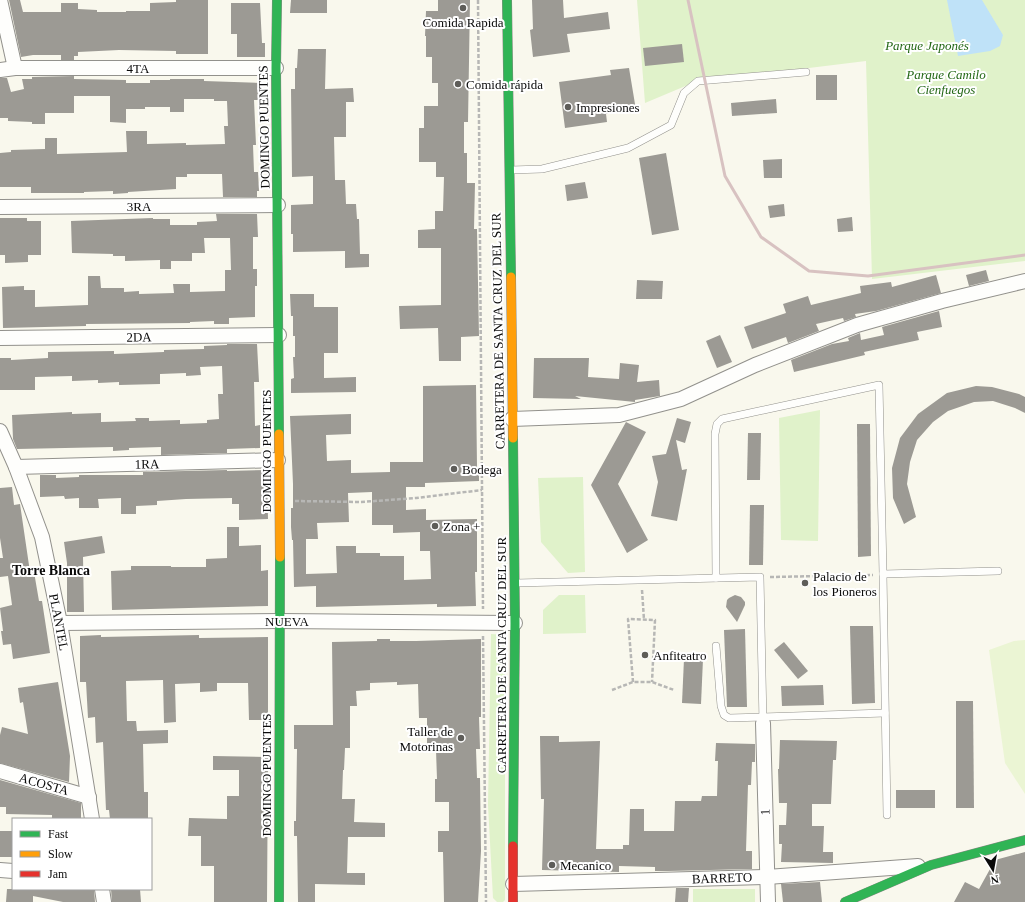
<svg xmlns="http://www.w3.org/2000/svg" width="1025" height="902" font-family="'Times New Roman',serif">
<rect width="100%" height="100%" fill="#f9f8ed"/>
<g fill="#e0f2ca">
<path d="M637,0H1025V261L872,279L866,61L695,82L645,103Z"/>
<path d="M820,410L818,541L781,540L779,418Z"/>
<path d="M583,477L585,572L568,573L541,542L538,478Z"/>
<path d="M559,595H585L586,633L543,634V610Z"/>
<path d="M491,634L505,635V900L503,902H497L493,898L488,805Z"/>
<rect x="693" y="889" width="62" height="13"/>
</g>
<path fill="#ebf5d4" d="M1025,640V794L1005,763L989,650L1014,641Z"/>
<path fill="#bfe2f8" d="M947,0H982L1003,35L1000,46L990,51L958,56Z"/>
<g fill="#9c9a94" fill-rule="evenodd">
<path d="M9,0H20L23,12H61V3H78V9L97,10V12H126V11H150V3L176,2V0H208V54H176V51L119,50L78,52V56H74V60H61V55H33L21,57Z"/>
<path d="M291,0H327V13H290Z"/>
<path d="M438,0H470L468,122H464V153H467V183H475L474,229H477L479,336L461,337V361H439L438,328L400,329L399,306L441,305V248H418V230L435,229V211H443L444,177H436V162H419V128H424V106H438V83H432V57H426V36H425L426,11H438Z"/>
<path d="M532,0H563L564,18L608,12L610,29L567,34L570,52L533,57L530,30L533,29Z"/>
<path d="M231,3H260L262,43H265V57H237V34H231Z"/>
<path d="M682,44L684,62L645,66L643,48Z"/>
<path d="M298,49H326L325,89L353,88L354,102H346V137H334L335,180H345L346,204H356L357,219H359L360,254H369V267L345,268V251L293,252V234H291V205L313,204V176L292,177L291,89H295V68H297Z"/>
<path d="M629,68L636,110L606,114L607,122L565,128L559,82L611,75L610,70Z"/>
<rect x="816" y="75" width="21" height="25"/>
<path d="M74,76V79L126,80V83H150V80H170V79H204V81L262,83V100H254L256,145H253L254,172H258L259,191H257V197H223L222,174H187V177H176V189L128,192V193L113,194V191L84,192V193H31V187H0V153L11,152V150L45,149V138H57V154L127,152L126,131H147V144L186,143V145L225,144L224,126H228L227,101H214V99H184V112H170V107H145V109H126V123L110,122V96H74V113H45V124H32V122L8,121V118H0V78H7L11,92L24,89L22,79H32V77Z"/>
<path d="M776,99L777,113L732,116L731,103Z"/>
<path d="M666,153L679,230L652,235L639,158Z"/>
<path d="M782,159V178H764L763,160Z"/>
<path d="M585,182L588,198L567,201L565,185Z"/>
<path d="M784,204L785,216L770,218L768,206Z"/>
<path d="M216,214H257L258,237H253V269H257V286H255V317L229,318V324H214V321L190,322V323L86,324V326L3,328L2,287L24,286V290H35V307L88,305V276H100L101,288H124V292L139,291V294L174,293L173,284H190V292L225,291V270H231L230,238H204L205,253H192V261H171V269H160V260L125,261V256H113V254L72,253L71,221L153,218V219H170V225H197V222L217,221Z"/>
<path d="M852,217L853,231L838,232L837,219Z"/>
<path d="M0,218H27V221H41V255H28V262L5,263V255H0Z"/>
<path d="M986,270L989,281L969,286L966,275Z"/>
<path d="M936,275L941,293L876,311L855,314L856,317L844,321L843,318L816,324L819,331L788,343L786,337L752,349L744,327L786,313L783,304L808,296L811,305L861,293L860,286L891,282L892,287Z"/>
<path d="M637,280L663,281L662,299H636Z"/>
<path d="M290,294H314V307H338V353H324V378L356,377V392L291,393V379L294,378L293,357H295V336H293V316H291Z"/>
<path d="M939,311L942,327L917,332L919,340L864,352L865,355L794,372L791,360L832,344L849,341L848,338L860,333L861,340L884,335L882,327Z"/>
<path d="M720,335L732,362L717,368L706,341Z"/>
<path d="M227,344H257L259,382H254L255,426L260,425V448L227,449V453L161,455V447L129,448V450L113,451V447L17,449L13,439L12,415L72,412V414L101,413V422L136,421L135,418H149V421L180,420V424L207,423V420L219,419L218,394H223L222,366L200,367L201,375L186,376V373L160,374V384L119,385V382L98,383V380L72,381V376L35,377V390H0V358H11V360L48,358V352L114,351V354L164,352V350L204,349V346L227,345Z"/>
<path d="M534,358H589L588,377L619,379L620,363L639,365L637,382L659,380L660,396L635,400V402L575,396L581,399L533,398Z"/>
<path d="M476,385L477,467H479V481L425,483V487H406V510L426,509V520L477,519V572H475L476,606L437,607V604L316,607V586L294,587L293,540H292L291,527V508H293V484L290,416L351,414V434L326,435L327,461L351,460V473L390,472V462H423V386ZM372,492V525H393V533L420,532V551H430L431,579L404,580V556H380V553H356V546H336L337,573L306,574V539H318L317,523L349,522L348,493Z"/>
<path d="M976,386L992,387L1019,394L1025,397V413L1015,408L993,401L974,402L948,411L933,422L917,440L910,462L907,484L916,517L904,524L893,498L892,468L900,438L918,414L947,393Z"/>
<path d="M677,418L691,422L685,443L676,440L682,470L687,469L677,521L651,516L658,482L652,456L666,454Z"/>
<path d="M626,422L646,432L618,484L648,540L627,553L591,485Z"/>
<path d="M857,424H870L871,556L858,557Z"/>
<path d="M748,433H761L760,480H747Z"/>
<path d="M227,470V471L267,470L268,519L239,520V504H232V498L186,499L157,501V505L136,506V514H121V498L98,499L99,508H79V498L65,499L64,496L40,497V475H56V478L79,477V475H143V472Z"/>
<path d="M12,487L14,505L20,504L30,572H34L39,601H42L50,653L13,659L11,644L3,645L1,631H3L0,608L12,605L8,576L0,577V558H3L0,538V488Z"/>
<path d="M750,505H764L763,565H749Z"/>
<path d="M227,527H239V546L261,545V571L268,570V606L112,610L111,571L131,570V566H171V567H206V559L227,558Z"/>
<path d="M102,536L105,553L83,557L84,612H67V563L64,542Z"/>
<path d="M735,595L741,597L745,602V605L737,622L726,607L727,600L729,598Z"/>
<path d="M850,626H873L875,703L852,704Z"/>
<path d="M745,629L747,707H727L724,630Z"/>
<path d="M101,635V637L199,635V638L268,637V720H249L248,683H217V691L200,692V683L175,684L176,722L164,723L163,680L126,681L127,721H136L137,731L168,730V743L143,744L144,792H148V819H110L109,810H106L103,742L96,743L95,717L88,718L86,682H80V636Z"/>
<path d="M377,639H390V641H416L481,639V717H479L480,749H476L477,778H480L481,851L478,902H444L443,852H438V831H449V802H435V779H437L436,750H427V718H419L418,684L397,685V682L370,683V690L356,691L357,706H350V748H345L344,770H343L342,799H355L354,822L385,823V837H348L347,873H365V885L315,884V902H298L297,836H294V821H296L297,749H294V725H333L332,642L377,641Z"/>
<path d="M784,642L808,671L798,679L774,650Z"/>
<path d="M684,659H703L701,704L682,703Z"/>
<path d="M58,682L70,756L69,782L0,763V735L2,727L28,734L23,702L20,703L18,688Z"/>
<path d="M823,685L824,705L782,706L781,686Z"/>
<path d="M956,701H973L974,808H956Z"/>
<path d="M540,736H559V742L600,741L596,849H623V845H629L630,809H644V831H674L675,801H701L702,796H717L718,761H715L716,743L755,744V762H752L751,785H748L746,851H752V869L668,871H655V867L619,866V872L542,870L544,799H541Z"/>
<path d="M780,740L837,741L836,760H833L831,804H812V826H824L823,852H833V863L781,862L782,844H779V825H786L787,803H779L778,769H779Z"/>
<path d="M213,756L268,757L267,902H214V866H201V836H188L189,818L227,819V796H239V770H213Z"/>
<path d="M0,780L81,803V819H52V815L6,814V807H0Z"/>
<rect x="896" y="790" width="39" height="18"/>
<rect x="0" y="831" width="13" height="26"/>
<path d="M1025,852V902H954L965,882L979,889L995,860Z"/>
<path d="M820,882L822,902H783L781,884Z"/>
<path d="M676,888H689L688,902H675Z"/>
<path d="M7,889H94L95,902H63L33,896V902H6Z"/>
<path d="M111,889H140L141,902H112Z"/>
</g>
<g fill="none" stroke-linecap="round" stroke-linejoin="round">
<g stroke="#92918c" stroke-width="8">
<g id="lane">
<path d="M511,170L542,169L628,148L671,125L684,93L698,81L806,72"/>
<path d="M883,574L998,571"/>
<path d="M716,578L715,434L717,424L722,419L879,385L883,574L887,815"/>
<path d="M516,583L760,577L763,723"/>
<path d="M716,646L721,706L724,715L729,718L885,713"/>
</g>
</g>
<g stroke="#92918c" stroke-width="16">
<g id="street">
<path d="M0,0L15,68"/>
<path d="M0,70L15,68H276"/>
<path d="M0,207L278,205"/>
<path d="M0,338L279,335"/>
<path d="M512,419L619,415L681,399L755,365L857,325L942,301L1025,281"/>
<path d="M0,431L16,467L42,537L60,623L92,819"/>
<path d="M16,467L278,460"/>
<path d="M60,623L280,621L515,623"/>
<path d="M763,723L768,902"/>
<path d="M0,771L89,797"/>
<path d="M0,870L13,871"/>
<path d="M513,884L767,877L918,866"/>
<path d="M102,889L104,902"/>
</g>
</g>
<g stroke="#888883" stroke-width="10">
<g id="fast">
<path d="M277,0L276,68L279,434"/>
<path d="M507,0L511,277"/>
<path d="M513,438L515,623L513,846"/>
<path d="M279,902L280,557"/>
<path d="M845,902L931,865L1025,840"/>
</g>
</g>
<g stroke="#888883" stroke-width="10">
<g id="slow">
<path d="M511,277L513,438"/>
<path d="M279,434L280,557"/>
</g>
</g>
<g stroke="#888883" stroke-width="10">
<path id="jam" d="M513,902V846"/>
</g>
<g stroke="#b7b7b5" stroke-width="2.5" stroke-dasharray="4 2" stroke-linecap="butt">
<path d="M478,0L483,609"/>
<path d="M295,501L361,502L416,498L482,490"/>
<path d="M770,577L873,575"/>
<path d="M642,590L644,620"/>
<path d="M483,636L486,902"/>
<path d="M633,682L628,619L655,620L652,682"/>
<path d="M612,690L633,682H652L674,690"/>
</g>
<use href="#lane" stroke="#fefefc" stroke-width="7"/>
<use href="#street" stroke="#fefefc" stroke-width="14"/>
<use href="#fast" stroke="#30b455" stroke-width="9"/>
<use href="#slow" stroke="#ff9f0a" stroke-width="9"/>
<use href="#jam" stroke="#e5322d" stroke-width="9"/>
<path stroke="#d8c2c1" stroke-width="3" d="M688,0L725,176L761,237L809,271L868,276L1025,255"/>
</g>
<g fill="#5e5d59" stroke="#fff" stroke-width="1.5">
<circle cx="463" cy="8" r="4"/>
<circle cx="458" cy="84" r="4"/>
<circle cx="568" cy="107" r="4"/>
<circle cx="454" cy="469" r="4"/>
<circle cx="435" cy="526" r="4"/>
<circle cx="805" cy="583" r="4"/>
<circle cx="645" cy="655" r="4"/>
<circle cx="461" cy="738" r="4"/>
<circle cx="552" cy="865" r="4"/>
</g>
<g text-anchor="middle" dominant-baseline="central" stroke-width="4" stroke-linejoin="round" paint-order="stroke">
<g font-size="13" fill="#0a0a0a" stroke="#fff" text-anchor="start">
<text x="463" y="22" text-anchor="middle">Comida Rapida</text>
<text x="466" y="84">Comida rápida</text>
<text x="576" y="107">Impresiones</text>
<text x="462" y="469">Bodega</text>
<text x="443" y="526">Zona +</text>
<text x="813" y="576">Palacio de<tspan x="813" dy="15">los Pioneros</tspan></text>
<text x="653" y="655">Anfiteatro</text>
<text x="453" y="731" text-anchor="end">Taller de<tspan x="453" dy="15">Motorinas</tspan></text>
<text x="560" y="865">Mecanico</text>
</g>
<g font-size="13" font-style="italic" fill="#236715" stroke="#fff">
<text x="927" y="45">Parque Japonés</text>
<text x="946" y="74">Parque Camilo<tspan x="946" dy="15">Cienfuegos</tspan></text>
</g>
<g font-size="13" fill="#0a0a0a" stroke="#fff">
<text x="138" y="68">4TA</text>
<text transform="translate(264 127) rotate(-91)">DOMINGO PUENTES</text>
<text x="139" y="206">3RA</text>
<text transform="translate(498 331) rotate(-91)">CARRETERA DE SANTA CRUZ DEL SUR</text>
<text transform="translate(139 337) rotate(-1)">2DA</text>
<text transform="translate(266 451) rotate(-90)">DOMINGO PUENTES</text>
<text transform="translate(147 464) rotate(-1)">1RA</text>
<text x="287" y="621">NUEVA</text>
<text transform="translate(59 622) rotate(79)">PLANTEL</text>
<text transform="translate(501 655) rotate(-90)">CARRETERA DE SANTA CRUZ DEL SUR</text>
<text transform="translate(266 775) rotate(-90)">DOMINGO PUENTES</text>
<text transform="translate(44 784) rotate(16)">ACOSTA</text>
<text transform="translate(765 812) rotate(-91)">1</text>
<text transform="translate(722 878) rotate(-2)">BARRETO</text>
</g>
<g font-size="14" font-weight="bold" fill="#0a0a0a" stroke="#fff">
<text x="51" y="570">Torre Blanca</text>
</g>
</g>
<rect x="12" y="818" width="140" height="72" fill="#ffffff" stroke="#9d9d9d"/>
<rect x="20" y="831" width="20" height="6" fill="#30b455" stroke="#9d9d9d"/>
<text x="48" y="838" font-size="12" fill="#0a0a0a">Fast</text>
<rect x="20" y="851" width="20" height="6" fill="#ff9f0a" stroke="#9d9d9d"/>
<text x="48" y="858" font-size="12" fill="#0a0a0a">Slow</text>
<rect x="20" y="871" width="20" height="6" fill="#e5322d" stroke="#9d9d9d"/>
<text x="48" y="878" font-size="12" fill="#0a0a0a">Jam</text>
<g transform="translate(993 870) rotate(169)" stroke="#ffffff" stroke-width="3" paint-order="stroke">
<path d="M0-3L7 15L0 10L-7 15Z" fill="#0a0a0a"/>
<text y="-6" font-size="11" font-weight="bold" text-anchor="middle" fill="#0a0a0a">N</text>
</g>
</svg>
